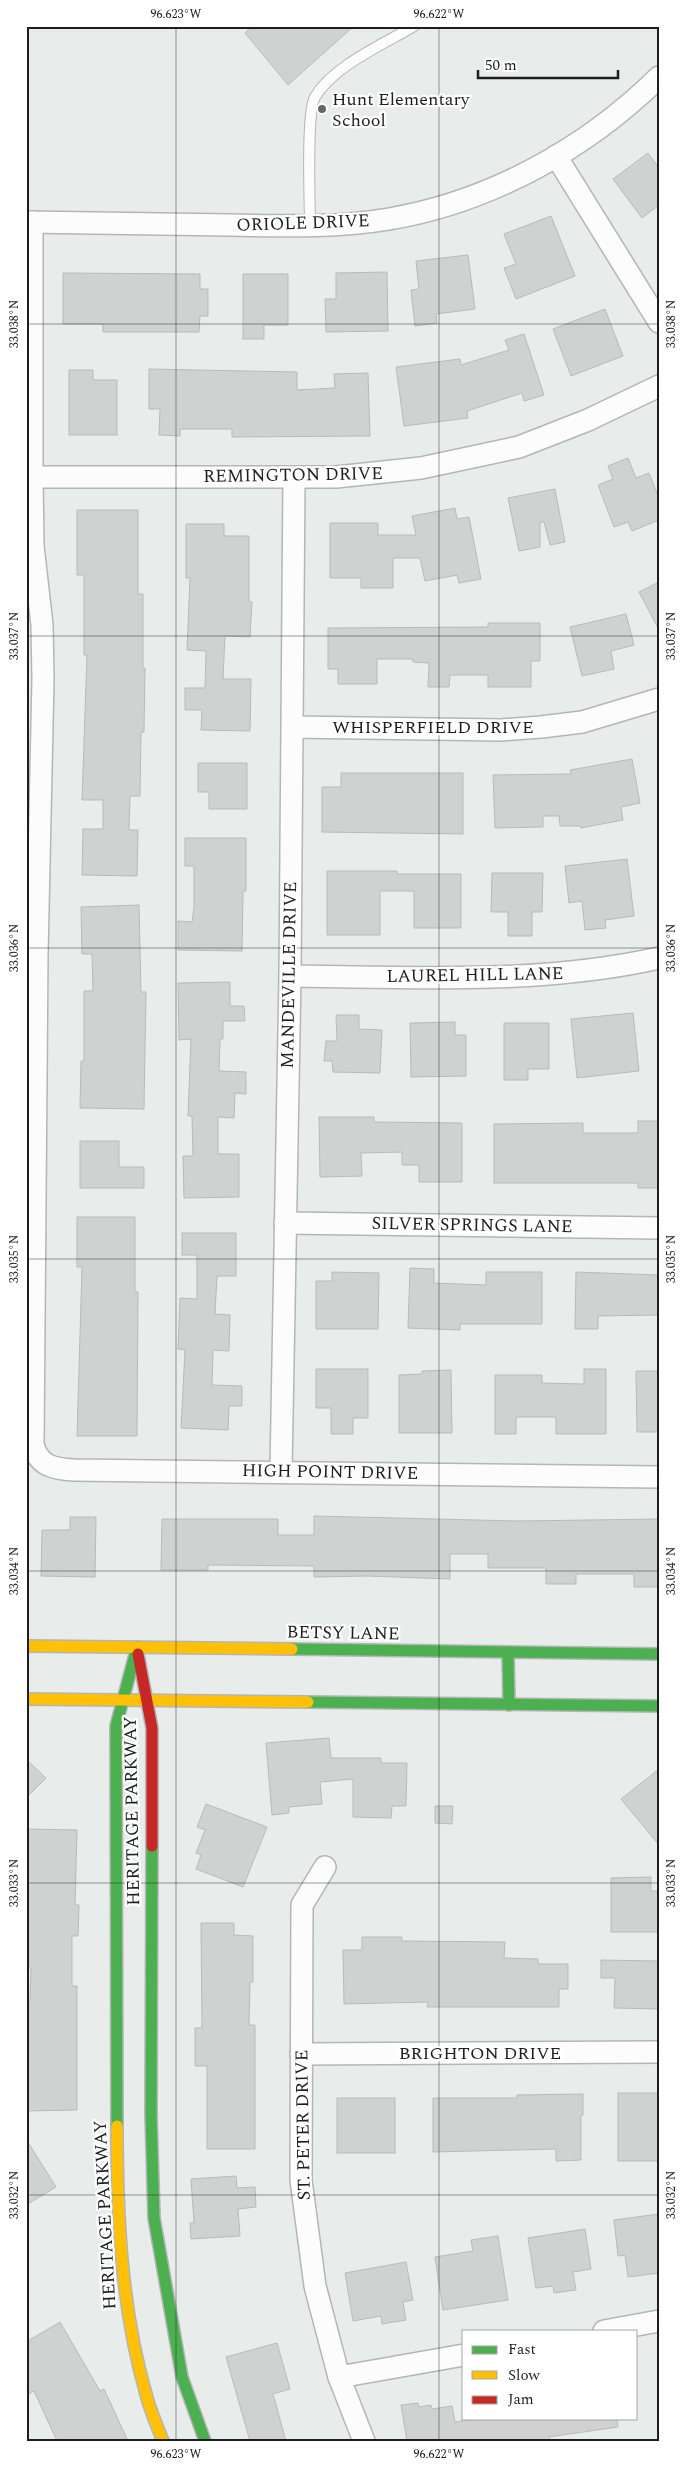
<svg xmlns="http://www.w3.org/2000/svg" width="685" height="2467" font-family="Spectral,serif">
<rect width="100%" height="100%" fill="#e8ecea"/>
<g fill="#d0d2d1" stroke="#b9bbba">
<path d="M252,26H354L288,85L245,33Z"/>
<path d="M648,153L659,168V205L642,218L613,179Z"/>
<path d="M551,216L575,276L516,299L504,268L516,264L504,234Z"/>
<path d="M468,255L475,309L436,314L437,323L415,326L411,290L419,289L416,261Z"/>
<path d="M387,272L388,331L326,332L325,299H336V273Z"/>
<path d="M63,273L200,274V289H208V316H200L199,332H103V324H63Z"/>
<path d="M243,274H288V325H264V339H243Z"/>
<path d="M605,309L623,356L571,376L553,329Z"/>
<path d="M524,334L544,395L524,401L522,393L467,411L468,418L404,426L396,367L460,359L461,365L509,350L505,340Z"/>
<path d="M149,369L297,372V390L335,388L334,374L368,373L370,436L232,437V429H180V436L159,435L160,409H149Z"/>
<path d="M69,370H93V380H117V435H69Z"/>
<path d="M628,458L636,478L649,473L659,498V520L632,531L628,522L614,527L598,485L613,479L608,466Z"/>
<path d="M555,489L565,542L550,545L544,522H540V547L519,551L508,498Z"/>
<path d="M455,508L457,519L469,517L481,579L459,583L457,575L425,581L420,558H393V588H361V578H330V523H378V535H416L412,516Z"/>
<path d="M77,510H138V594H143V668H145L144,732H141L140,796H130L129,830H138L137,876L82,875L83,829H103V800H82L87,655H84V575H77Z"/>
<path d="M186,524H224V536H249V602H252L250,637L225,636L223,679H251L250,731L201,730L202,710H185V688H205L206,651L187,650L190,578H186Z"/>
<path d="M659,582V630L639,592Z"/>
<path d="M626,614L634,645L611,651L614,669L582,676L570,627Z"/>
<path d="M488,623H540V661H531V687H488V675H450L449,687H428L429,663L413,662V659H377V684H338V669H328V628L488,627Z"/>
<path d="M632,759L640,803L621,807L623,820L581,828V826H560L559,816H543V827L495,828L493,775L571,774L570,770Z"/>
<path d="M198,763H247V809H209V792H198Z"/>
<path d="M341,773H463V834L322,832V787H341Z"/>
<path d="M185,838H246V891H243L242,951L178,950V921L192,922L194,907V866H185Z"/>
<path d="M627,859L634,916L605,920L606,928L585,930L582,901L569,903L565,866Z"/>
<path d="M327,871H397V874H461V928H414V891H380V935H327Z"/>
<path d="M492,873H543L542,912H532V936H508V912H491Z"/>
<path d="M139,905L141,992H146L144,1109L80,1108L81,1061H84V991H93L92,954H82L81,907Z"/>
<path d="M230,982V1006H244L245,1021H223V1039H220L219,1071L246,1072V1094L235,1093L234,1118L218,1117V1154H239V1197L184,1198L183,1156H193L192,1116H188L191,1039L179,1040L178,983Z"/>
<path d="M633,1013L639,1071L577,1078L571,1019Z"/>
<path d="M336,1015H359V1029L382,1030L380,1073L333,1072L332,1061H324L326,1041H337Z"/>
<path d="M455,1022V1035H466V1076L411,1077L410,1023Z"/>
<path d="M504,1023H549V1069H528V1080H504Z"/>
<path d="M319,1117H374V1122L462,1123V1182H419V1165H402V1152L361,1153L362,1176L320,1177Z"/>
<path d="M638,1121H659V1188H638V1183H494V1124L583,1123V1133H638Z"/>
<path d="M80,1141H119V1167H144V1188H80Z"/>
<path d="M77,1217H135V1292H138L137,1436H77L82,1267H77Z"/>
<path d="M182,1233H236V1276H217L215,1314L230,1315L229,1351L213,1350L212,1385L242,1386V1406H229L228,1430L181,1428L185,1350L178,1349L180,1298L197,1299V1255H182Z"/>
<path d="M410,1268L434,1269V1283L486,1285V1272H542V1324H460V1330L408,1328Z"/>
<path d="M332,1272L379,1273L378,1329H316V1281H332Z"/>
<path d="M576,1272L659,1275V1315L598,1316V1329H575Z"/>
<path d="M316,1369H368V1418H353V1434H331V1408H316Z"/>
<path d="M584,1369H606V1434H556V1417H516V1434H495V1375H542V1383L584,1384Z"/>
<path d="M451,1370L452,1433H399V1375L422,1374V1371Z"/>
<path d="M636,1371H659V1432H637Z"/>
<path d="M314,1516L518,1521L659,1519V1587H634V1574H576V1584H546V1568H488V1554H450V1579L368,1576L314,1577V1566L208,1565V1570H161L162,1519H278V1535H314Z"/>
<path d="M70,1517H96L95,1577L41,1576L42,1530H70Z"/>
<path d="M329,1738L331,1758H381V1763H407L406,1806H392L391,1818L353,1817V1779L320,1782L322,1804L289,1807V1813L272,1815L266,1743Z"/>
<path d="M26,1759L46,1778L26,1798Z"/>
<path d="M659,1769V1845L621,1799Z"/>
<path d="M206,1804L267,1827L243,1887L196,1869L201,1855L196,1853L205,1830L197,1827Z"/>
<path d="M435,1806H453L452,1824L435,1823Z"/>
<path d="M26,1829L77,1830L75,1905H79L78,1936H72V1986H77V2110L26,2111V2001H30L31,1968H26Z"/>
<path d="M651,1877V1891H659V1932H611V1878Z"/>
<path d="M201,1923H234V1935L253,1936V1982H250L249,2025H255V2149H207V2066H195V2028H202Z"/>
<path d="M362,1937H402V1941L505,1942L504,1958L538,1959V1964H568V1989H559V2007H427L428,2002L344,2004L343,1950H362Z"/>
<path d="M601,1960L659,1961V2009L614,2008L615,1978H601Z"/>
<rect x="618" y="2093" width="41" height="68"/>
<path d="M583,2094V2115H581V2160L556,2161V2149L433,2152V2098H517V2095Z"/>
<rect x="337" y="2098" width="58" height="55"/>
<path d="M26,2139L56,2187L26,2205Z"/>
<path d="M236,2176L237,2188L255,2187L256,2207L238,2209L240,2236L191,2239L190,2223H194L191,2179Z"/>
<path d="M659,2214V2273L628,2277L625,2255L618,2256L614,2220Z"/>
<path d="M585,2229L591,2269L573,2272L576,2290L554,2293L553,2286L536,2288L528,2238Z"/>
<path d="M498,2236L508,2300L443,2310L435,2257L473,2251L471,2240Z"/>
<path d="M406,2262L413,2300L403,2302L406,2320L382,2324L381,2316L353,2321L345,2273Z"/>
<path d="M60,2322L100,2391L104,2389L128,2441H57L34,2391L26,2395V2342Z"/>
<path d="M277,2343L290,2389L273,2394L286,2441H250L226,2357Z"/>
<path d="M418,2403L419,2407L431,2405L432,2409L452,2406L455,2422L482,2418H617L618,2427L549,2437L550,2441H407L401,2405Z"/>
</g>
<g fill="none" stroke-linecap="round" stroke-linejoin="round">
<g stroke="#b4b6b5" stroke-width="12">
<path id="lane" d="M310,226C310,204 306,112 315,97C333,66 384,44 414,26"/>
</g>
<g stroke="#b4b6b5" stroke-width="24">
<g id="street">
<path d="M556,156L659,322"/>
<path d="M26,222C94,223 162,224 230,225C283,226 336,228 389,219C490,202 586,149 659,77"/>
<path d="M32,222V477L33,546L42,625L43,679L37,954L33,1444C38,1466 54,1469 74,1470L659,1477"/>
<path d="M32,477H336L421,468L519,447L588,420L659,386"/>
<path d="M293,727L501,730L541,727L582,722L659,699"/>
<path d="M290,976C413,977 538,985 659,958"/>
<path d="M285,1223L659,1228"/>
<path d="M281,1471L290,976L294,478"/>
<path d="M325,1867L302,1905L301,2180L315,2286L339,2377L364,2441"/>
<path d="M301,2054L659,2052"/>
<path d="M604,2331L659,2321"/>
<path d="M339,2377L464,2355"/>
</g>
</g>
<g stroke="#b4b6b5" stroke-width="14">
<g id="fast">
<path d="M292,1649L659,1654"/>
<path d="M508,1653L509,1705"/>
<path d="M308,1702L659,1706"/>
<path d="M152,1846L151,2114L154,2218L182,2377L205,2441"/>
<path d="M117,2126L116,1726L137,1647"/>
</g>
</g>
<g stroke="#b4b6b5" stroke-width="14">
<g id="slow">
<path d="M26,1646L292,1649"/>
<path d="M26,1699L308,1702"/>
<path d="M117,2126C117,2215 121,2308 146,2394C150,2410 157,2426 163,2441"/>
</g>
</g>
<g stroke="#b4b6b5" stroke-width="14">
<path id="jam" d="M138,1654L152,1728V1846"/>
</g>
<use href="#lane" stroke="#fcfcfc" stroke-width="10"/>
<use href="#street" stroke="#fcfcfc" stroke-width="21"/>
<use href="#fast" stroke="#4caf50" stroke-width="11"/>
<use href="#slow" stroke="#ffc107" stroke-width="11"/>
<use href="#jam" stroke="#c62828" stroke-width="11"/>
</g>
<path fill="none" stroke="#1d1f1e" stroke-width="1" stroke-opacity="0.45" d="M176,26V2441M439,26V2441M26,324H659M26,636H659M26,948H659M26,1259H659M26,1571H659M26,1883H659M26,2195H659"/>
<circle fill="#646765" stroke="#fff" stroke-width="2" cx="322" cy="109" r="5"/>
<g text-anchor="middle" dominant-baseline="central" stroke-width="4.5" stroke-linejoin="round" paint-order="stroke">
<g font-size="18" fill="#1d1f1e" stroke="#fff" text-anchor="start">
<text x="332" y="99">Hunt Elementary<tspan x="332" dy="21">School</tspan></text>
</g>
<g font-size="18" fill="#1d1f1e" stroke="#fff">
<text transform="translate(303 223) rotate(-2)">ORIOLE DRIVE</text>
<text transform="translate(293 475) rotate(-1)">REMINGTON DRIVE</text>
<text x="433" y="727">WHISPERFIELD DRIVE</text>
<text transform="translate(289 975) rotate(-89)">MANDEVILLE DRIVE</text>
<text transform="translate(475 975) rotate(-1)">LAUREL HILL LANE</text>
<text transform="translate(472 1225) rotate(1)">SILVER SPRINGS LANE</text>
<text transform="translate(330 1472) rotate(1)">HIGH POINT DRIVE</text>
<text transform="translate(343 1633) rotate(1)">BETSY LANE</text>
<text transform="translate(132 1811) rotate(-91)">HERITAGE PARKWAY</text>
<text x="480" y="2053">BRIGHTON DRIVE</text>
<text transform="translate(303 2125) rotate(-91)">ST. PETER DRIVE</text>
<text transform="translate(105 2215) rotate(-93)">HERITAGE PARKWAY</text>
</g>
</g>
<rect width="685" height="2467" fill="none" stroke="#ffffff" stroke-width="55"/>
<rect x="462" y="2330" width="175" height="90" fill="#ffffff" stroke="#a5a5a5"/>
<rect x="472" y="2346" width="25" height="8" fill="#4caf50" stroke="#a5a5a5"/>
<text x="508" y="2354" font-size="15" fill="#1d1f1e">Fast</text>
<rect x="472" y="2371" width="25" height="8" fill="#ffc107" stroke="#a5a5a5"/>
<text x="508" y="2380" font-size="15" fill="#1d1f1e">Slow</text>
<rect x="472" y="2396" width="25" height="8" fill="#c62828" stroke="#a5a5a5"/>
<text x="508" y="2404" font-size="15" fill="#1d1f1e">Jam</text>
<path d="M478 70v8h140v-8" fill="none" stroke="#1d1f1e" stroke-width="2.5"/>
<text x="485" y="70" font-size="15" fill="#1d1f1e" stroke="#ffffff" stroke-width="4" paint-order="stroke">50 m</text>
<rect x="28" y="28" width="630" height="2412" fill="none" stroke="#1d1f1e" stroke-width="2"/>
<g font-size="12" text-anchor="middle" fill="#1d1f1e">
<text x="176" y="18">96.623°W</text>
<text x="439" y="18">96.622°W</text>
<text transform="translate(14 324) rotate(-90)" y="4">33.038°N</text>
<text transform="translate(671 324) rotate(-90)" y="4">33.038°N</text>
<text transform="translate(14 636) rotate(-90)" y="4">33.037°N</text>
<text transform="translate(671 636) rotate(-90)" y="4">33.037°N</text>
<text transform="translate(14 948) rotate(-90)" y="4">33.036°N</text>
<text transform="translate(671 948) rotate(-90)" y="4">33.036°N</text>
<text transform="translate(14 1259) rotate(-90)" y="4">33.035°N</text>
<text transform="translate(671 1259) rotate(-90)" y="4">33.035°N</text>
<text transform="translate(14 1571) rotate(-90)" y="4">33.034°N</text>
<text transform="translate(671 1571) rotate(-90)" y="4">33.034°N</text>
<text transform="translate(14 1883) rotate(-90)" y="4">33.033°N</text>
<text transform="translate(671 1883) rotate(-90)" y="4">33.033°N</text>
<text transform="translate(14 2195) rotate(-90)" y="4">33.032°N</text>
<text transform="translate(671 2195) rotate(-90)" y="4">33.032°N</text>
<text x="176" y="2458">96.623°W</text>
<text x="439" y="2458">96.622°W</text>
</g>
</svg>
